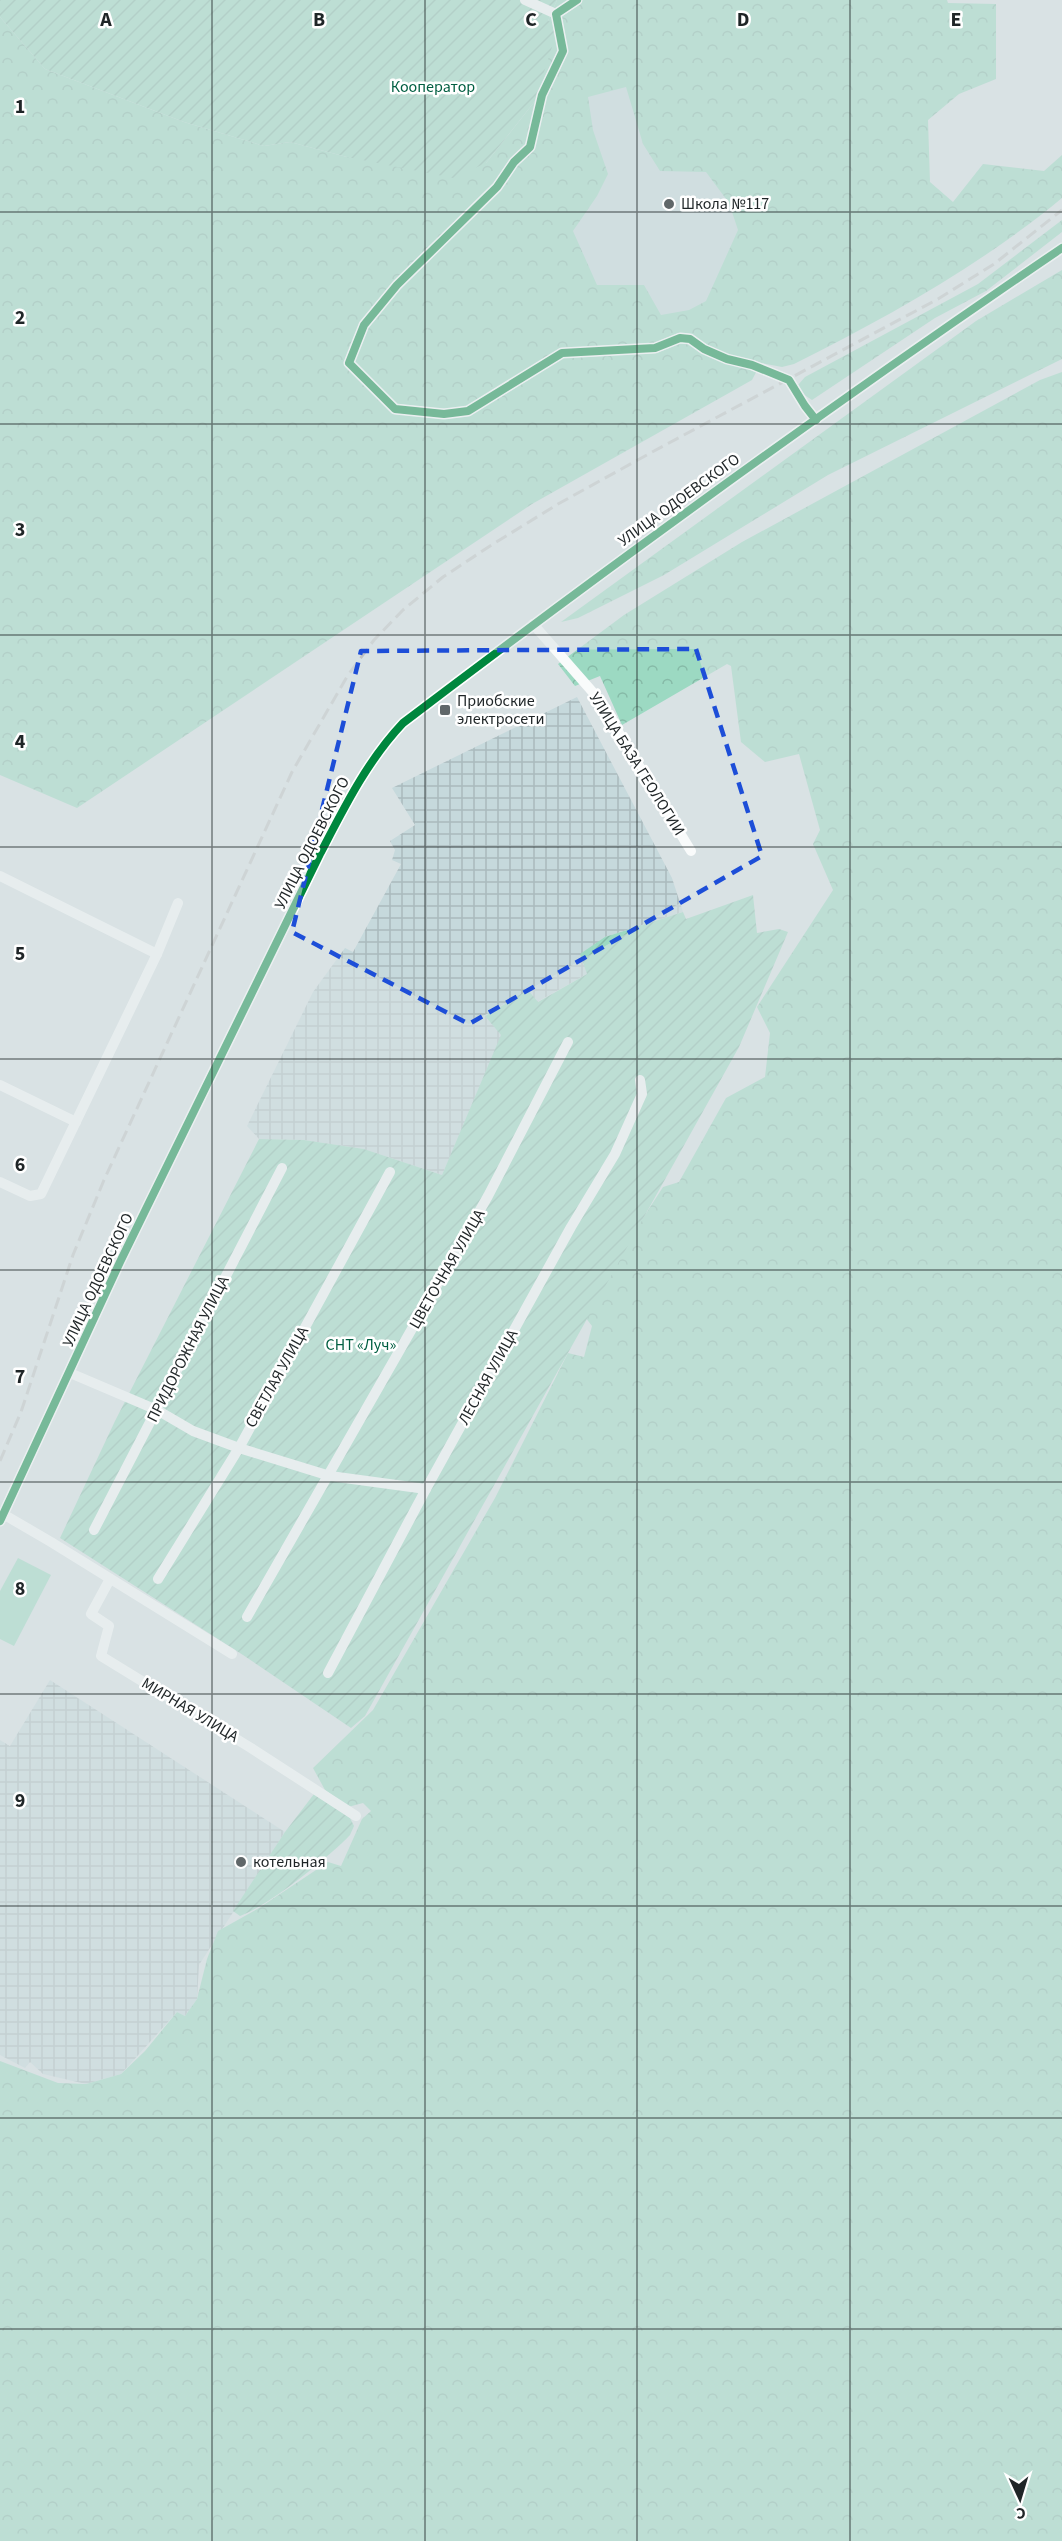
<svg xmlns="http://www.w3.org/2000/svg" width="1062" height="2541" font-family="'Source Sans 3',sans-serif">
<defs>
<pattern id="industrial-grid" width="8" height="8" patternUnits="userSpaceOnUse" patternTransform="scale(1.5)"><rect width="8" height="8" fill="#c6d9dc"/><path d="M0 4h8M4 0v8" fill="none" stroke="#aababd"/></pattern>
<pattern id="forest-crowns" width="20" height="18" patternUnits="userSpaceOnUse" patternTransform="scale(1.5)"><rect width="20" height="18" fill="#9cd9c2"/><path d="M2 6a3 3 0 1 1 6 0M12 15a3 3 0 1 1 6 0" fill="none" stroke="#86baa7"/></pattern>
<pattern id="garden-furrows" width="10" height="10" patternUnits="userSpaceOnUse" patternTransform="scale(1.5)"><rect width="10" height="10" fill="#9cd9c2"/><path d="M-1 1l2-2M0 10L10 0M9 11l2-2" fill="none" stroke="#86baa7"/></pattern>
</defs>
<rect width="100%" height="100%" fill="#d9e2e4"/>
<path fill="#c6d9dc" d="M623,77L789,177L692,330L580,310L565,230L574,91Z"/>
<g fill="url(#industrial-grid)">
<path d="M577,697L672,878L683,912L605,937L587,974L537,1002L485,1015L502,1035L442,1175L364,1149L304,1140L259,1139L247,1126L313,992L345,948L353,952L401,864L392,860L395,850L390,841L415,825L392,788Z"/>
<path d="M50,1680L285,1832L199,1965L197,1999L185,2016L177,2012L121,2074L86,2084L43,2074L30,2062L25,2068L0,2055V1740L10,1746Z"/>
</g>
<path fill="#9cd9c2" d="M18,1558L51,1575L14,1646L0,1639V1591Z"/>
<g fill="url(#forest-crowns)" fill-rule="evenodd">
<path d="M557,0H947L948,3L996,4V79L959,94L928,120L930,182L953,202L983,164L1044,171L1062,155V198C981,265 888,317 794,364L782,367L761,363L752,380L532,504L77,808L0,775V17L45,69L184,122L264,146L290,142L347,157L486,163L535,101L548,21ZM626,87L643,144L660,171L706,172L729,203L738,230L706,301L689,310L661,315L644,285H597L573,231L597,196L608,174L593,130L588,97Z"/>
<path d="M1062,220V232L986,291L935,318L812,400L800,392L798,385L805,377L978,284Z"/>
<path d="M1062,270V359L828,475L664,575L578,618L561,622L976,321Z"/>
<path d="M1062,372V2541H0V2061L58,2083L86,2084L121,2074L145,2051L177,2012L185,2016L197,1999L207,1959L218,1931L259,1908L328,1862L341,1866L362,1819L371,1811L363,1803L348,1807L325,1790L313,1768L373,1710L495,1498L568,1353L584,1357L592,1326L582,1313L663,1187L679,1182L726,1098L765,1077L770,1033L757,1007L833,890L813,844L820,830L799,754L765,762L741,742L731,666L727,664L622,725L600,676L575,686L558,664L624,615L742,542L1040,380Z"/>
</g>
<g fill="url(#garden-furrows)">
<path d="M0,0H557L548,21L553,22L556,34L535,101L486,163L453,178L347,157L290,142L264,146L184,122L45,69L0,17Z"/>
<path d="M753,895L757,933L779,929L788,932L739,1047L365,1716L351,1728L243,1655L60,1538L115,1421L259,1139L304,1140L364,1149L442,1175L501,1035L485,1016L528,990L538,1002L587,974L580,954L605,937L683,912L686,919Z"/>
<path d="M314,1794L350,1818L354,1826L350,1835C328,1858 268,1906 240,1916L233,1911L285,1832Z"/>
</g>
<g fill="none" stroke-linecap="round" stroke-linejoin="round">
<g stroke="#f9fbfb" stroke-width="10">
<path d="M525,0L556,14"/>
<path d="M577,0L556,14L563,51L542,95L530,147L514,162L497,187L397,285L364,325L349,363L395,409L444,414L468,411L562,353L655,348L680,338L690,339L704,349L727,359L752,365L789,380L805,406L816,420"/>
<path d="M533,624L597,697L691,851"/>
<path d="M0,876L157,954"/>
<path d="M0,1085L76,1122"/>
<path d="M0,1182L30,1196L41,1194L157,954L178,903"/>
<path d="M70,1373L157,1410L193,1431L239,1448L330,1476L426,1489"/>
<path d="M3,1514L51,1542L232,1654"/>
<path d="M0,1521L120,1262L320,854C344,808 367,761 403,723C619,559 838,400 1062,248"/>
<path d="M94,1530L282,1168"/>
<path d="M110,1579L91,1614L109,1626L101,1656L251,1748L356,1816"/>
<path d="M158,1579L239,1448L390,1172"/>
<path d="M247,1617L488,1196L568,1042"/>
<path d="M328,1673L426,1489L571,1227L615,1154L642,1094L640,1080"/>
</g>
<path stroke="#c1c3c4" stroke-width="3" stroke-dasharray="12 6" stroke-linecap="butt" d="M0,1461L21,1412L73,1255L104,1180L292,772L348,675L374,640L403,610L443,577L490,546L558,504L654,451L938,299L994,264L1062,210"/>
<g stroke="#fff" stroke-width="11">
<g id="cycleway">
<path d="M577,0L556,14L563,51L542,95L530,147L514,162L497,187L397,285L364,325L349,363L395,409L444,414L468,411L562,353L655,348L680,338L690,339L704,349L727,359L752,365L789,380L805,406L816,420"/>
<path d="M0,1521L120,1262L320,854C344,808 367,761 403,723C619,559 838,400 1062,248"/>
</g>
</g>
<use href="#cycleway" stroke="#00873e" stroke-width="8"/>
</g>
<path d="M0 0H1062V2541H0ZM696,649L762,856L469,1024L292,932L361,651Z" fill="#d9e2e4" fill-opacity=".55" fill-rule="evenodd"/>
<path fill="none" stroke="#1d4ed8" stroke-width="4.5" stroke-dasharray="12 8" stroke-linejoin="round" d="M696,649L762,856L469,1024L292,932L361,651Z"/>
<path fill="none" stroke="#1f2527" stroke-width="1.5" stroke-opacity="0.55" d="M212,0V2541M425,0V2541M637,0V2541M850,0V2541M0,212H1062M0,424H1062M0,635H1062M0,847H1062M0,1059H1062M0,1270H1062M0,1482H1062M0,1694H1062M0,1906H1062M0,2118H1062M0,2329H1062"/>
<g fill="#606769" stroke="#fff" stroke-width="2">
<circle cx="669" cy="204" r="6"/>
<rect x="439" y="704" width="12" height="12" rx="3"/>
<circle cx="241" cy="1862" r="6"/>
</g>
<g text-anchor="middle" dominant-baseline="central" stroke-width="5" stroke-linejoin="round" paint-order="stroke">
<g font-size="16" fill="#005e41" stroke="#fff">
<text x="433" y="87">Кооператор</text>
<text x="361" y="1345">СНТ «Луч»</text>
</g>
<g font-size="16" fill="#1f2527" stroke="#fff" text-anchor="start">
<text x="681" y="204">Школа №117</text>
<text x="457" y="701">Приобские<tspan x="457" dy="18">электросети</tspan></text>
<text x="253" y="1862">котельная</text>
</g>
<g font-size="16" fill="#1f2527" stroke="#fff">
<text transform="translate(679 500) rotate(-36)">УЛИЦА ОДОЕВСКОГО</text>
<text transform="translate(637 764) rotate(58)">УЛИЦА БАЗА ГЕОЛОГИИ</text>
<text transform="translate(312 843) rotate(-63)">УЛИЦА ОДОЕВСКОГО</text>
<text transform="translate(447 1269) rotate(-60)">ЦВЕТОЧНАЯ УЛИЦА</text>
<text transform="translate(98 1280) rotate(-65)">УЛИЦА ОДОЕВСКОГО</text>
<text transform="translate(188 1349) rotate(-63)">ПРИДОРОЖНАЯ УЛИЦА</text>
<text transform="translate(277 1377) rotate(-61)">СВЕТЛАЯ УЛИЦА</text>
<text transform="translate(488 1377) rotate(-61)">ЛЕСНАЯ УЛИЦА</text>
<text transform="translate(190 1710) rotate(31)">МИРНАЯ УЛИЦА</text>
</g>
</g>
<g font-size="20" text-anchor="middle" font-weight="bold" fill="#1f2527" stroke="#fff" stroke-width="5" stroke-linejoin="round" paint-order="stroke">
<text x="106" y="26">A</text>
<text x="319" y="26">B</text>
<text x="531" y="26">C</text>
<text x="743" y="26">D</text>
<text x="956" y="26">E</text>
<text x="20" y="113">1</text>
<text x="20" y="324">2</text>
<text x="20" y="536">3</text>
<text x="20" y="748">4</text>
<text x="20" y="960">5</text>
<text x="20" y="1171">6</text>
<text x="20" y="1383">7</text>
<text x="20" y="1595">8</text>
<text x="20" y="1807">9</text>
</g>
<g transform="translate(1020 2499) rotate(176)" stroke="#ffffff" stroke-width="4.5" paint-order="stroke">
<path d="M0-4.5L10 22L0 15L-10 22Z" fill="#1f2527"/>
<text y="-9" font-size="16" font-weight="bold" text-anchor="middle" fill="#1f2527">С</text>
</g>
</svg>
